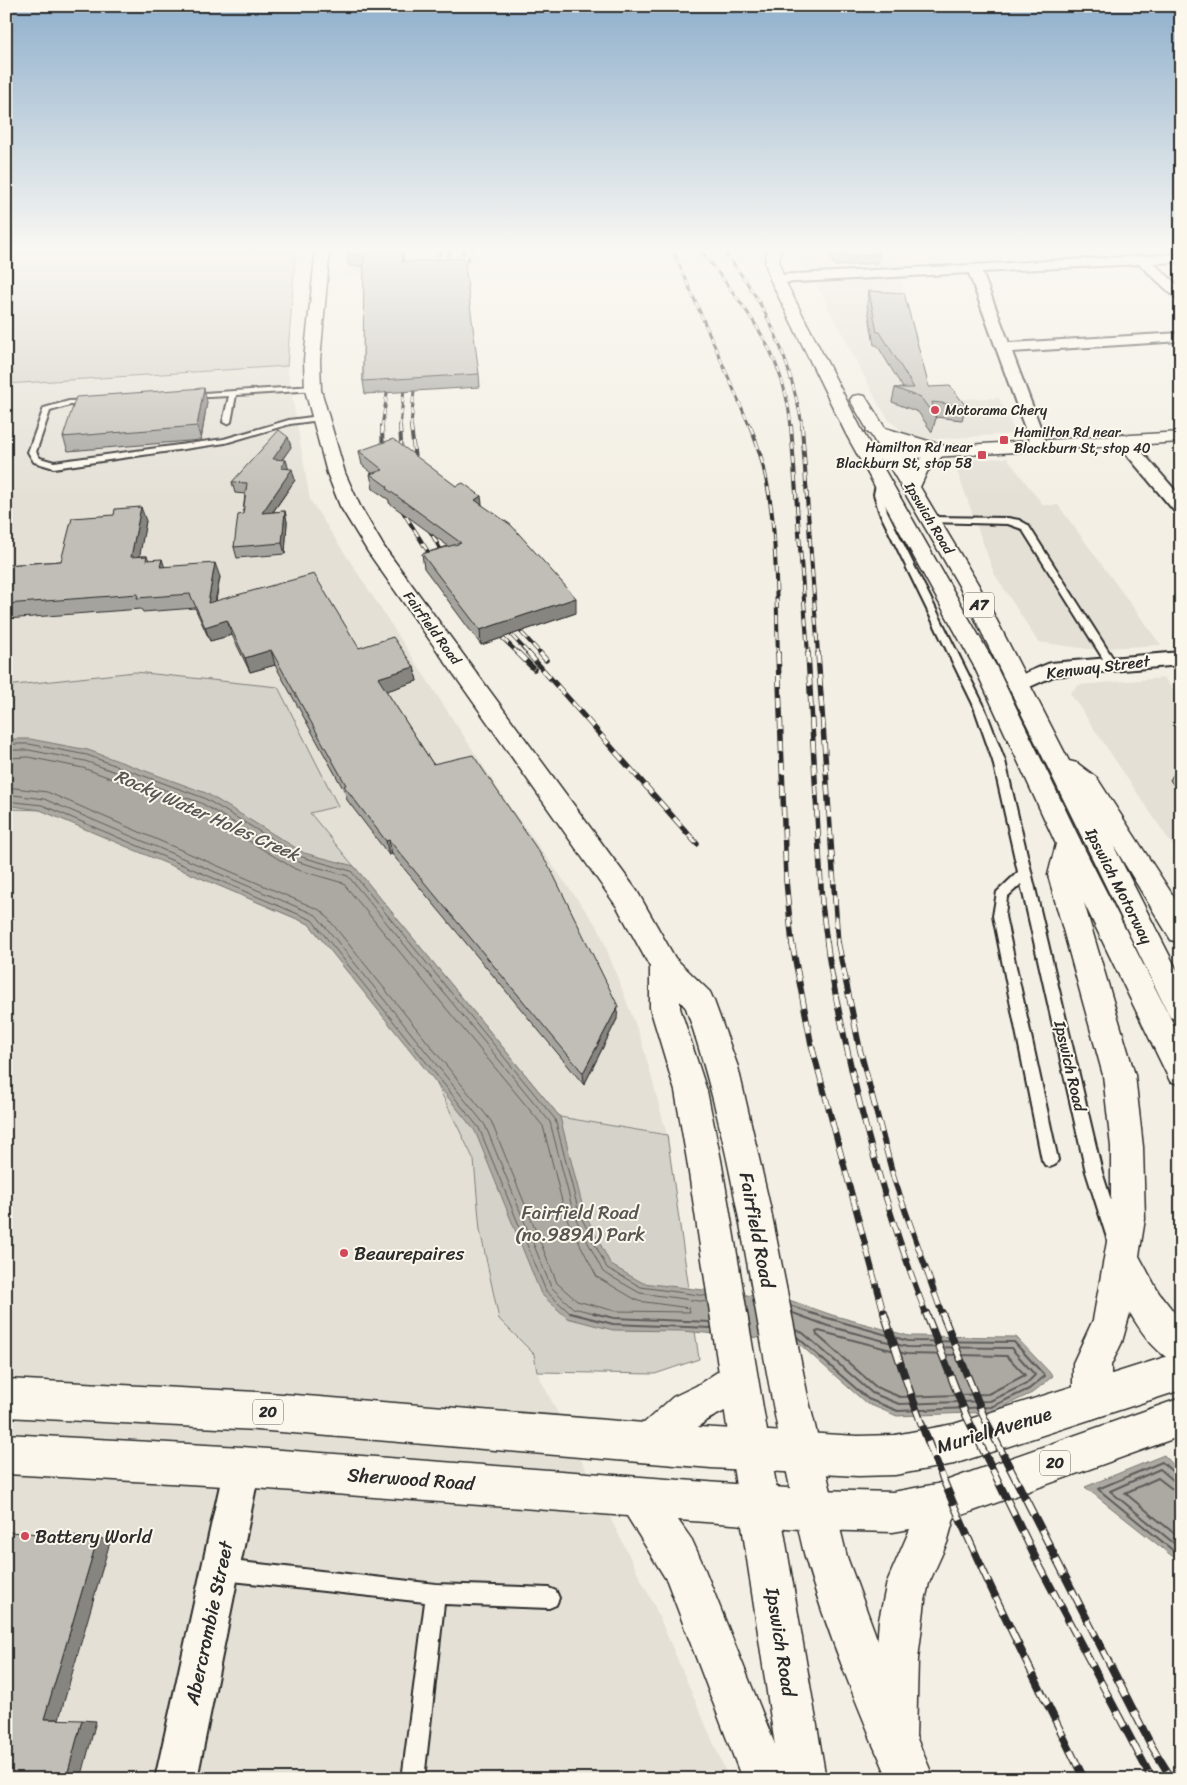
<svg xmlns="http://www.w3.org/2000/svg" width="1187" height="1785" font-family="Sriracha,sans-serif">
<rect width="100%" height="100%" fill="#f3efe4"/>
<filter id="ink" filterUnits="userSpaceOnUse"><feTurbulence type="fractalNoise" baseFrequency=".02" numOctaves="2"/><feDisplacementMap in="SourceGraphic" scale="10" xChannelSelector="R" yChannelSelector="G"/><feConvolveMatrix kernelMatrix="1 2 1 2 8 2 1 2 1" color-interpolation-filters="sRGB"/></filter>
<g filter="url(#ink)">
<g fill="#e4e0d6">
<path d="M345,248H417L401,274L345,276Z"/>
<path d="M804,248H933L945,263L898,266L926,400L999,398L1015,432L1012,434L938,439L919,438L904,433L889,420L878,403L806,264L802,254Z"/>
<path d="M287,366L310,500L508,804L599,929L642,1042L667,1135L560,1117L310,813L338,806L6,686V384Z"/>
<path d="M1007,458L1043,505H1058L1161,645L1088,649L1038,642L994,573L953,460Z"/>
<path d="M1164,678L1181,700V858L1070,693L1079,685Z"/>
<path d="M6,809L45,810L309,924L431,1072L474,1160L480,1230L499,1319L534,1354L537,1372L654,1605L729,1779H6Z"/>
</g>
<g fill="#d5d2c9" stroke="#807e7a">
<path d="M6,248H296L287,366L6,384Z"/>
<path d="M135,672L278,687L338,806L310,813L560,1117L667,1135L699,1359L655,1374L537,1372L534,1354L499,1319L480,1230L474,1160L431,1072L309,924L45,810L6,809V686Z"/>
</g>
<g fill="#aca9a2" stroke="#787772">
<path d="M6,739H30L88,750L206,793L304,853L354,866L560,1117L584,1212L611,1265L643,1283L789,1300L832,1315L909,1336L1016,1337L1053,1376L1032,1393L992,1412L897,1416L866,1403L796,1341L682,1331L613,1330L567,1318L541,1294L475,1131L309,924L40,810L6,805Z"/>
<path d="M1164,1455L1181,1473V1563L1085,1487Z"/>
</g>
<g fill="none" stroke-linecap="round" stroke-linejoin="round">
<g stroke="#5f5d5b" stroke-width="1">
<path d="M6,744H29L87,755L204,798L302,857L351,871L555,1119L579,1213L607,1268L641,1287L706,1296"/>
<path d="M6,750H29L85,761L201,803L299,862L348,876L550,1122L574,1215L603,1272L640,1293L707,1302"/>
<path d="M6,758L28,757L83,768L198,810L295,869L343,883L543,1126L566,1217L597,1277L638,1301L689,1308L690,1312L615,1311L577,1301L557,1283L491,1121L322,911L47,792L6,787"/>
<path d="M6,794L44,799L316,915L485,1125L551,1287L573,1308L598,1314"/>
<path d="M6,801L42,805L312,920L479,1128L546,1291L570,1313L574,1314"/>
<path d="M791,1306L814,1314"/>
<path d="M793,1313L796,1314"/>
</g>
<g stroke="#5f5d5b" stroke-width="2">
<path d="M570,1313L613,1324L711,1328"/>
<path d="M593,1313L614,1318L710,1322"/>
<path d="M793,1313L828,1326L907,1347L1011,1348L1035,1375L1026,1384L990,1401L899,1404L872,1393L803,1333L796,1330"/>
<path d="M819,1331L906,1354L1007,1356L1025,1375L988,1394L900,1397L876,1387L817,1335L816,1332Z"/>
<path d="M797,1337L868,1399L898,1411L991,1407L1029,1389L1045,1376L1014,1342L908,1341L810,1313"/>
<path d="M1181,1476L1176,1475L1162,1462L1098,1489L1181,1557"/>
<path d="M1181,1482L1173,1480L1160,1469L1110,1491L1181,1549"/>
<path d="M1181,1490L1171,1488L1158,1478L1125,1493L1181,1539"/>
</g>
<g stroke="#2b2b2b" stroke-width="4">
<g id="service">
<path d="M313,386L317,388L316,390L236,395L231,422L227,424L223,422L229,396L188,398L184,396L188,394Z"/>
<path d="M91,400H94V404L70,405L50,411L36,452L40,458L54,462L224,439L289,420L320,416L324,418L320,420L290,424L225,443L54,468L34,462L28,452L44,408L69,401Z"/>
<path d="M881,478L885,481L882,494L887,511L983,704L1005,761L1102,1172L1123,1238L1121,1244L1115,1246L1109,1244L1107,1238L1086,1172L1021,884L1007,897L1005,916L1058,1160L1055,1165L1050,1167L1045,1165L1042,1160L993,916L997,892L1018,872L993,761L973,704L879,511L874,494L877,481Z"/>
<path d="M930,517L1008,518L1019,520L1028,525L1116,663L1115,665H1107L1022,529L1008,524L927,522V518Z"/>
<path d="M223,1560L436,1584L549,1588L556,1591L559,1598L556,1605L549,1608L444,1604L424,1779H402L425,1602L223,1580L216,1577L213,1570L216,1563Z"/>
</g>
</g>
<g stroke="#2b2b2b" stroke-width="4">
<g id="minor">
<path d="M1181,254V262L1153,263L1181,288V299L1176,298L1139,264L982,272L1009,343L1181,333V341L1012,352L1047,445L1039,450L1031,445L969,273L777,283L770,279L777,275Z"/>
<path d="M1123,435L1129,437L1181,497V513L1175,512L1117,443L1115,440L1117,437Z"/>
<path d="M1181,652V665L1054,676L1025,689L1018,691L1011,689L1008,684L1011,679L1050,663Z"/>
<path d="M242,1449L255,1454L260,1467L197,1779H155L224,1467L229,1454Z"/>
</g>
</g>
<g stroke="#2b2b2b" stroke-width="3">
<path id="tertiary" d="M1181,432V442L867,461L861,460L858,456L861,452L867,451Z"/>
</g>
<g stroke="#2b2b2b" stroke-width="3">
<path id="secondary" d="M316,248H330L320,360L321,390L345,473L360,506L384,547L637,891L675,958L710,992L714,1001L738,1067L770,1206L808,1397L847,1557L893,1682L934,1779H888C858,1707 826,1631 805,1557C798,1531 794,1504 788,1478C753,1322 738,1160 686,1008L680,1001V1008L707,1091L721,1160L826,1779H780L687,1160L675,1091L650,1008V967L617,907L368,552L340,506L327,473L305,390L304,360Z"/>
</g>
<g stroke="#2b2b2b" stroke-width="3">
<g id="primary">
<path d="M1181,1352V1390L954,1464L895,1475L858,1476L711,1468L257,1430L6,1417V1379L257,1392L644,1423L673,1397L696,1386L725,1367L738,1361L751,1367L757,1380C744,1410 719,1409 698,1427L858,1436L895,1435L954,1424Z"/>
<path d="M1181,1398V1436L954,1518L947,1543L929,1583L925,1601L918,1659L916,1738L909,1754L893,1761L877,1754L870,1738L879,1620L887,1582L910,1529L893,1532L814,1530L678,1520L692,1540L701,1560L778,1752L788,1763L795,1779H742L667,1581L627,1516L242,1487L6,1474V1434L242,1447L814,1490L893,1492L937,1484Z"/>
</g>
</g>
<g stroke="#2b2b2b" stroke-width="3">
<g id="trunk">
<path d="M767,248H781L779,262L784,279L864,434L996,666L1082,844L1181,1039V1085L1170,1081L1084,903L1135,1075L1143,1147L1145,1219L1139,1256L1159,1293L1181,1321V1365C1158,1356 1143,1335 1130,1313L1122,1342L1111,1365V1400L1106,1414L1092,1419L1078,1414L1073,1400V1363L1093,1320L1111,1219V1147L1103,1075L1048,875L1056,844L974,666L846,434L770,279L765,262Z"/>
<path d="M859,395L865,396L885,428L945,446L948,450L927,472L920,487L978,584L1069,761L1077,763L1097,778L1181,908V943L1171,940L1112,843L1181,978V1021L1170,1017L958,584L871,435L866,431L867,429L850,400L853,396ZM893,442L927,452L910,470Z"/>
</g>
</g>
<use href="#service" fill="#fbf7ec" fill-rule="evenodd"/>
<use href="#minor" fill="#fbf7ec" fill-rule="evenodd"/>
<use href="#tertiary" fill="#fbf7ec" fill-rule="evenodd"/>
<use href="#secondary" fill="#fbf7ec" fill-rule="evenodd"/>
<use href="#primary" fill="#fbf7ec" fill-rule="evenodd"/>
<use href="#trunk" fill="#fbf7ec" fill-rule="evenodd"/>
<g stroke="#2b2b2b" stroke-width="3">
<g id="rail-far4">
<path d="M672,248L750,427"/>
<path d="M699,248C744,307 784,350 791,427"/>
<path d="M721,248C757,292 778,330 793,386C796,399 801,413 802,427"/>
<path d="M454,270L465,248"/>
<path d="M430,271L443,248"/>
<path d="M440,272L452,248"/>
<path d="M459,278L473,248"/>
<path d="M382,427L389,380"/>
<path d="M400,427L405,379"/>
<path d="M411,427L415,378"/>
</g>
</g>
<g stroke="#2b2b2b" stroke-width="4">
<g id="rail-far3">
<path d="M382,426L383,457"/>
<path d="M400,426L402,459"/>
<path d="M411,426L416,468"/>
<path d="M750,426C780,496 775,579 778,654"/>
<path d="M791,426L808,654"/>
<path d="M802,426L818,654"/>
<path d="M397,502L435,563"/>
<path d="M425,522L447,561"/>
<path d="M511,621L541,654"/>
<path d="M501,624L529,654"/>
<path d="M491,627L519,654"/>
</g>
</g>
<g stroke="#2b2b2b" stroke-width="5.5">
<g id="rail-far2">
<path d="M518,653L534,669"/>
<path d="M528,653L697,844"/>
<path d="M540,653L546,660"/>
<path d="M778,653L786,880L792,944"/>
<path d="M808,653L822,904L827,944"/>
<path d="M818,653L838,944"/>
</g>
</g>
<g stroke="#2b2b2b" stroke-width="6">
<g id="rail-far1">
<path d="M792,943L811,1043L884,1314"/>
<path d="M827,943C831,976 838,1008 845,1040C865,1133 892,1226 926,1314"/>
<path d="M838,943L860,1050L894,1179L942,1314"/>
</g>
</g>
<g stroke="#2b2b2b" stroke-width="8">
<g id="rail">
<path d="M884,1313C903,1373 923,1433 948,1491C989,1589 1038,1684 1084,1779"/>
<path d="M926,1313L966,1415L1036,1559L1152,1779"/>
<path d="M942,1313L984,1417L1151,1745L1172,1779"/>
</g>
</g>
<use href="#rail-far4" stroke="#fbf7ec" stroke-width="2" stroke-dasharray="6" stroke-linecap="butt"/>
<use href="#rail-far3" stroke="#fbf7ec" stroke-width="2.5" stroke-dasharray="8" stroke-linecap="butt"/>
<use href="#rail-far2" stroke="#fbf7ec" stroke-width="4" stroke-dasharray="11" stroke-linecap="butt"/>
<use href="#rail-far1" stroke="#fbf7ec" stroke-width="4.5" stroke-dasharray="13" stroke-linecap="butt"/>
<use href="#rail" stroke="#fbf7ec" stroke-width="5.5" stroke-dasharray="17" stroke-linecap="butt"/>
</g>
<g fill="#a5a39d" stroke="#2b2b2b">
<path d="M347,248L403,262L479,374L480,387L365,394L363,381L364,266H349L347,255Z"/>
<path d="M824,248H875L880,254L878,263L835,266Z"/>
<path d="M869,291L929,387L966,406L962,420L935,417L936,418L932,432L918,412L892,402L895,388H903L877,345H874L867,304Z"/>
<path d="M207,402L201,440L68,451L63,437Z"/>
<path d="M288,437L291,447L282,460H286L288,468L295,480L273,512L285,511L287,522L285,554L237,558L234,547L243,514L245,494L235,493L232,482Z"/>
<path d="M359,451L456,486L482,505L576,613L481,645L424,568L422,554L448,546L389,503V500L373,489L370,474L372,473L362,465Z"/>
<path d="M114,515L146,521L139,556H147L149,560L164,567L220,577L216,601L414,667L417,681L386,691L433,764L617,1019L584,1085L392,854L389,855L347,800L345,792L275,665L250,672L232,635L210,641L195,608L143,612L141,609L6,619V565L61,561Z"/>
<path d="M1179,765H1181V796L1170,780Z"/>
</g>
<g fill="#86857f" stroke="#2b2b2b">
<path d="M402,248H403L404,274L402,262Z"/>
<path d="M204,388L207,402L201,440L197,426Z"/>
<path d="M288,437L291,447L275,469L273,459Z"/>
<path d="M286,460L289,471L281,468Z"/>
<path d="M292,469L295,480L265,523L262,513Z"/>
<path d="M481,496L483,511L475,500Z"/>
<path d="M141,507L146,521L137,571L131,557Z"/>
<path d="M285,511L287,522L285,554L282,543Z"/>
<path d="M162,559L167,574L160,567Z"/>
<path d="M215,563L220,577L212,618L208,603Z"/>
<path d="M576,598V613L481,645L480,630Z"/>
<path d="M227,620L232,635L210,641L205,627Z"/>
<path d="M271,650L275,665L250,672L245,658Z"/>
<path d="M414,667L417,681L381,693L378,678Z"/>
<path d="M389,840L392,854L389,855L386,841Z"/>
<path d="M618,1006L617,1019L584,1085L583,1073Z"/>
<path d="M98,1537L110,1542L59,1719H44Z"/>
<path d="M82,1720L96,1721L81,1779H66Z"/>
</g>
<g fill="#c0beb6" stroke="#2b2b2b">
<path d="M347,248H402V262L464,258L479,374L363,381L364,254L347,255Z"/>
<path d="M832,248H875L880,254L837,256Z"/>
<path d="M869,291L904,293L929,387L950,386L966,406L932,402L936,418L921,398L895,388H914L880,332H877Z"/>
<path d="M204,388L197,426L63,437L76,397Z"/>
<path d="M279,430L288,437L273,459L286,460L281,468L292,469L262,513L285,511L282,543L234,547L238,515L243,514L247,483L232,482Z"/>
<path d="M393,439L456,486L463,483L481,496L475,500L511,525L576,598L480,630L422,554L461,543L387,489L388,487L370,474L383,470L359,451Z"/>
<path d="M141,507L131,557L147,556L146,560L162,559L160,567L215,563L208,603L314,574L359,648L393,637L414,667L378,678L433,764L473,755L550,868L618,1006L583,1073L389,840L386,841L344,786L346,785L271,650L245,658L227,620L205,627L190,594L137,598L138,594L6,604V565L61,561L72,518L114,515L115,509Z"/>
<path d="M6,1532L98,1537L44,1719L82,1720L66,1779H6Z"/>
</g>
</g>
<linearGradient id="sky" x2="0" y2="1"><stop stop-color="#90b0cc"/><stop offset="0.5" stop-color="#faf8f3"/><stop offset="1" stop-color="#faf8f3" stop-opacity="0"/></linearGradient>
<rect width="1187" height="498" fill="url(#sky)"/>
<g fill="#d1495b" stroke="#fbf7ec" stroke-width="2">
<circle cx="935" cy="410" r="5"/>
<rect x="999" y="435" width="10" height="10" rx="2.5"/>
<rect x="977" y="450" width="10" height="10" rx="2.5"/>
<circle cx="344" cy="1253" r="5"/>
<circle cx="25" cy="1536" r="5"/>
</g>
<g text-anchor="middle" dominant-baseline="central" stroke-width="4" stroke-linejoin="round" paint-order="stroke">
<g font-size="14" fill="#2b2b2b" stroke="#fbf7ec" text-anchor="start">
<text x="945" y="410">Motorama Chery</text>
<text x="1014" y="432">Hamilton Rd near<tspan x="1014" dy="16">Blackburn St, stop 40</tspan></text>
<text x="972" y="447" text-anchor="end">Hamilton Rd near<tspan x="972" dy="16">Blackburn St, stop 58</tspan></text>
</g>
<g font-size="14" fill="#2b2b2b" stroke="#fbf7ec">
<text transform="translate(929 518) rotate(59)">Ipswich Road</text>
<text transform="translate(432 628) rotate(54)">Fairfield Road</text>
</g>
<g fill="#fbf7ec" stroke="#696865" stroke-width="1">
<rect x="964" y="592.5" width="30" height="25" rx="4"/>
<rect x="253" y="1399.5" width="30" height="25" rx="4"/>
<rect x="1040" y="1450.5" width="30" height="25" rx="4"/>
</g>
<g font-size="15" font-weight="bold" fill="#2b2b2b">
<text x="979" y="605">A7</text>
<text x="268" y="1412">20</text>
<text x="1055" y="1463">20</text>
</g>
<g font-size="16" fill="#2b2b2b" stroke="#fbf7ec">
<text transform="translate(1098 667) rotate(-7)">Kenway Street</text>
<text transform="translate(1119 886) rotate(63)">Ipswich Motorway</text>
<text transform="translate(1070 1066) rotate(77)">Ipswich Road</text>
</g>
<g font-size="18" font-style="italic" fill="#585755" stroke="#fbf7ec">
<text transform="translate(207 815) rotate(24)">Rocky Water Holes Creek</text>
</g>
<g font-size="19" fill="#565552" stroke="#fbf7ec">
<text x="580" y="1212">Fairfield Road<tspan x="580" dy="22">(no.989A) Park</tspan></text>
</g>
<g font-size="19" fill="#2b2b2b" stroke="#fbf7ec">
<text transform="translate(757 1230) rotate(79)">Fairfield Road</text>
<text transform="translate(994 1430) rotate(-17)">Muriel Avenue</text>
<text transform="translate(411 1479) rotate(4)">Sherwood Road</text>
<text transform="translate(209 1623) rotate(-78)">Abercrombie Street</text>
<text transform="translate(781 1642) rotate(81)">Ipswich Road</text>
</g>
<g font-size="19" fill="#2b2b2b" stroke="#fbf7ec" text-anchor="start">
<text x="354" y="1253">Beaurepaires</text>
<text x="35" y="1536">Battery World</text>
</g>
</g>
<rect width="1187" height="1785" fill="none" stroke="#fbf7ec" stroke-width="25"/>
<rect x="12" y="12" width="1162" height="1760" fill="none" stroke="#2b2b2b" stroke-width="2" filter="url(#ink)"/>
</svg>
